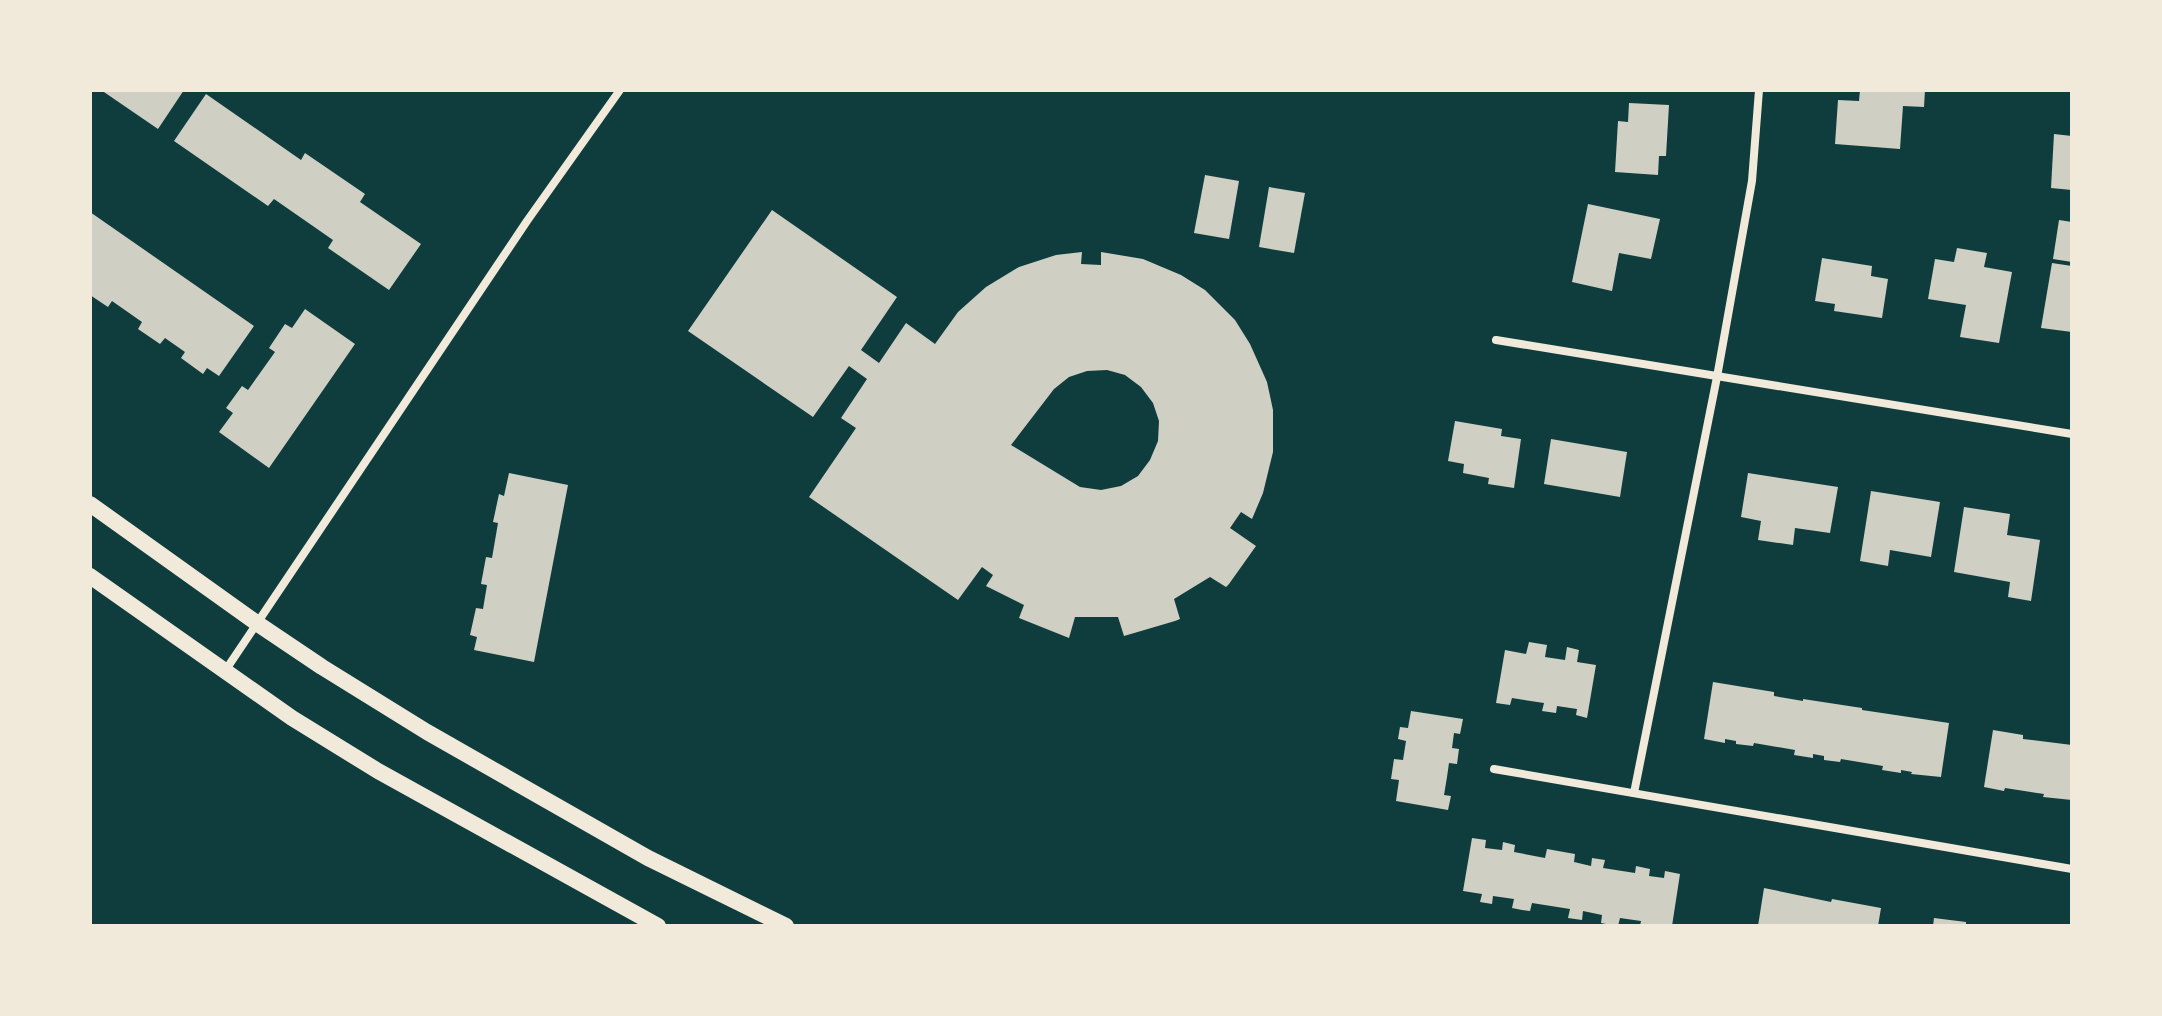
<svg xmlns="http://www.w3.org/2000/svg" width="2162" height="1016" font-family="'Alegreya Sans',sans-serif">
<rect width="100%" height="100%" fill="#0f3d3e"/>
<g fill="#cfcfc3" fill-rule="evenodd">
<path d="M101,90H184L158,129Z"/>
<path d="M1860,90H1925L1924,107L1903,106L1900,149L1835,144L1838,100L1859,101Z"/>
<path d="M206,94L301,160L305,153L365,194L360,202L421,244L389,290L328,248L333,240L274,199L268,206L174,141Z"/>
<path d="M1629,103L1669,105L1666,156H1659L1658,175L1615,172L1618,121L1628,122Z"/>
<path d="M2054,134L2072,136V190L2051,188Z"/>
<path d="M1205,175L1239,181L1229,239L1194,233Z"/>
<path d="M1269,187L1305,193L1294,253L1259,247Z"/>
<path d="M1588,204L1660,219L1651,259L1619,253L1612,291L1572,282Z"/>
<path d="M772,210L897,297L861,350L879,363L906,323L935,344L958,312L986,287L1019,267L1056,255L1082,252L1081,264L1101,265V252L1143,259L1181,275L1205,290L1235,320L1250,344L1267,382L1273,410V452L1263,493L1252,519L1241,512L1230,528L1256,546L1229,584L1226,587L1210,577L1174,599L1180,619L1175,621L1124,636L1118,617H1075L1069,638L1019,618L1024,605L986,586L993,575L982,567L958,600L809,497L856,428L841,418L867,379L849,366L813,417L688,331ZM1107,370L1125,375L1141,387L1153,403L1159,421L1158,441L1150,460L1138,476L1121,486L1101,490L1080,487L1011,445L1054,389L1069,377L1087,371Z"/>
<path d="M90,212L254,326L219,376L207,368L203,374L181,358L185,352L165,338L160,344L138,329L142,322L112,301L108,307L90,295Z"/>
<path d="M2059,220L2072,222V262L2053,259Z"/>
<path d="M1957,248L1987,253L1984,267L2012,272L1999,343L1960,337L1966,305L1928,299L1935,259L1954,262Z"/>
<path d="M1822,258L1872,266L1871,276L1888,279L1882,318L1834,311L1835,304L1815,301Z"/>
<path d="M2052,263L2072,266V332L2041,328Z"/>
<path d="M305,309L355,344L269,468L219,432L233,413L226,408L242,386L248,390L275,352L269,348L285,324L292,328Z"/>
<path d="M1455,421L1502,429L1501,436L1521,439L1514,488L1488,484L1489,478L1463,473L1464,464L1448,461Z"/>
<path d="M1551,439L1627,452L1620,497L1544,484Z"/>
<path d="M509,473L568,485L534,662L474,650L477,637L470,635L476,608L483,609L487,585L481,584L486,557L492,558L498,523L493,522L499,494L504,496Z"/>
<path d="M1748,473L1838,487L1830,533L1795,528L1793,545L1758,540L1761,521L1741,517Z"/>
<path d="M1871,491L1940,502L1931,557L1890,550L1888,566L1860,561Z"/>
<path d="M1964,507L2010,514L2007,535L2040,540L2031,601L2008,597L2010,582L1954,572Z"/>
<path d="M1529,642L1547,645L1545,657L1565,660L1567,647L1579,650L1577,662L1596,665L1587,718L1576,715L1577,709L1557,706L1556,713L1542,711L1544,703L1512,698L1510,705L1496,703L1505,650L1526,654Z"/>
<path d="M1713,682L1774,692V696L1803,701V699L1862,708V710L1949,723L1941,777L1911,774L1912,772L1901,770V773L1882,770L1883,766L1841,759L1840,762L1824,760V756L1813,754V758L1794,755L1795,750L1754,743L1753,746L1736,744V741L1725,739V743L1704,739Z"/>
<path d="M1411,711L1463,719L1460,734L1454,733L1452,748L1459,749L1457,764L1449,763L1447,777L1444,795L1451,796L1448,810L1396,801L1399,780L1391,779L1394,759L1403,760L1406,741L1398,739L1400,727L1408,728Z"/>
<path d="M1993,730L2023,735V739L2072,745V800L2043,797L2044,794L2005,788L2004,791L1984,787Z"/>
<path d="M1472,838L1486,840L1485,848L1502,850L1503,842L1515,845L1514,852L1545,858L1547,849L1575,854L1574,862L1591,866L1592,858L1605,860L1603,868L1635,873L1636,866L1650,869L1649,876L1664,878L1665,871L1680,874L1672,926L1652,924V926H1640L1641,921L1620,918L1618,926H1616L1601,923L1602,915L1583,911L1582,920L1568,918L1570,909L1532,903L1530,911L1522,910L1512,908L1514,899L1493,896L1492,904L1480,902L1482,894L1463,891Z"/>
<path d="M1764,888L1831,902L1832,899L1881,908L1878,926H1758Z"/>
<path d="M1934,918L1966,922V926H1933Z"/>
</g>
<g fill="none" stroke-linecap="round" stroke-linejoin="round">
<g stroke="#f1e9da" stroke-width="8">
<path d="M1496,340L2072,434"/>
<path d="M225,671L527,221L620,90"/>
<path d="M1494,769L2072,869"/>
<path d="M1634,793L1717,377L1752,181L1759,90"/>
</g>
<g stroke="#f1e9da" stroke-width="16">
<path d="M90,504L258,624L322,667L427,732L648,858L786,926"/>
<path d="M90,576L292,718L378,771L658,926"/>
</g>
</g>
<rect width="2162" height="1016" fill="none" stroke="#f1e9da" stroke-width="184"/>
</svg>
